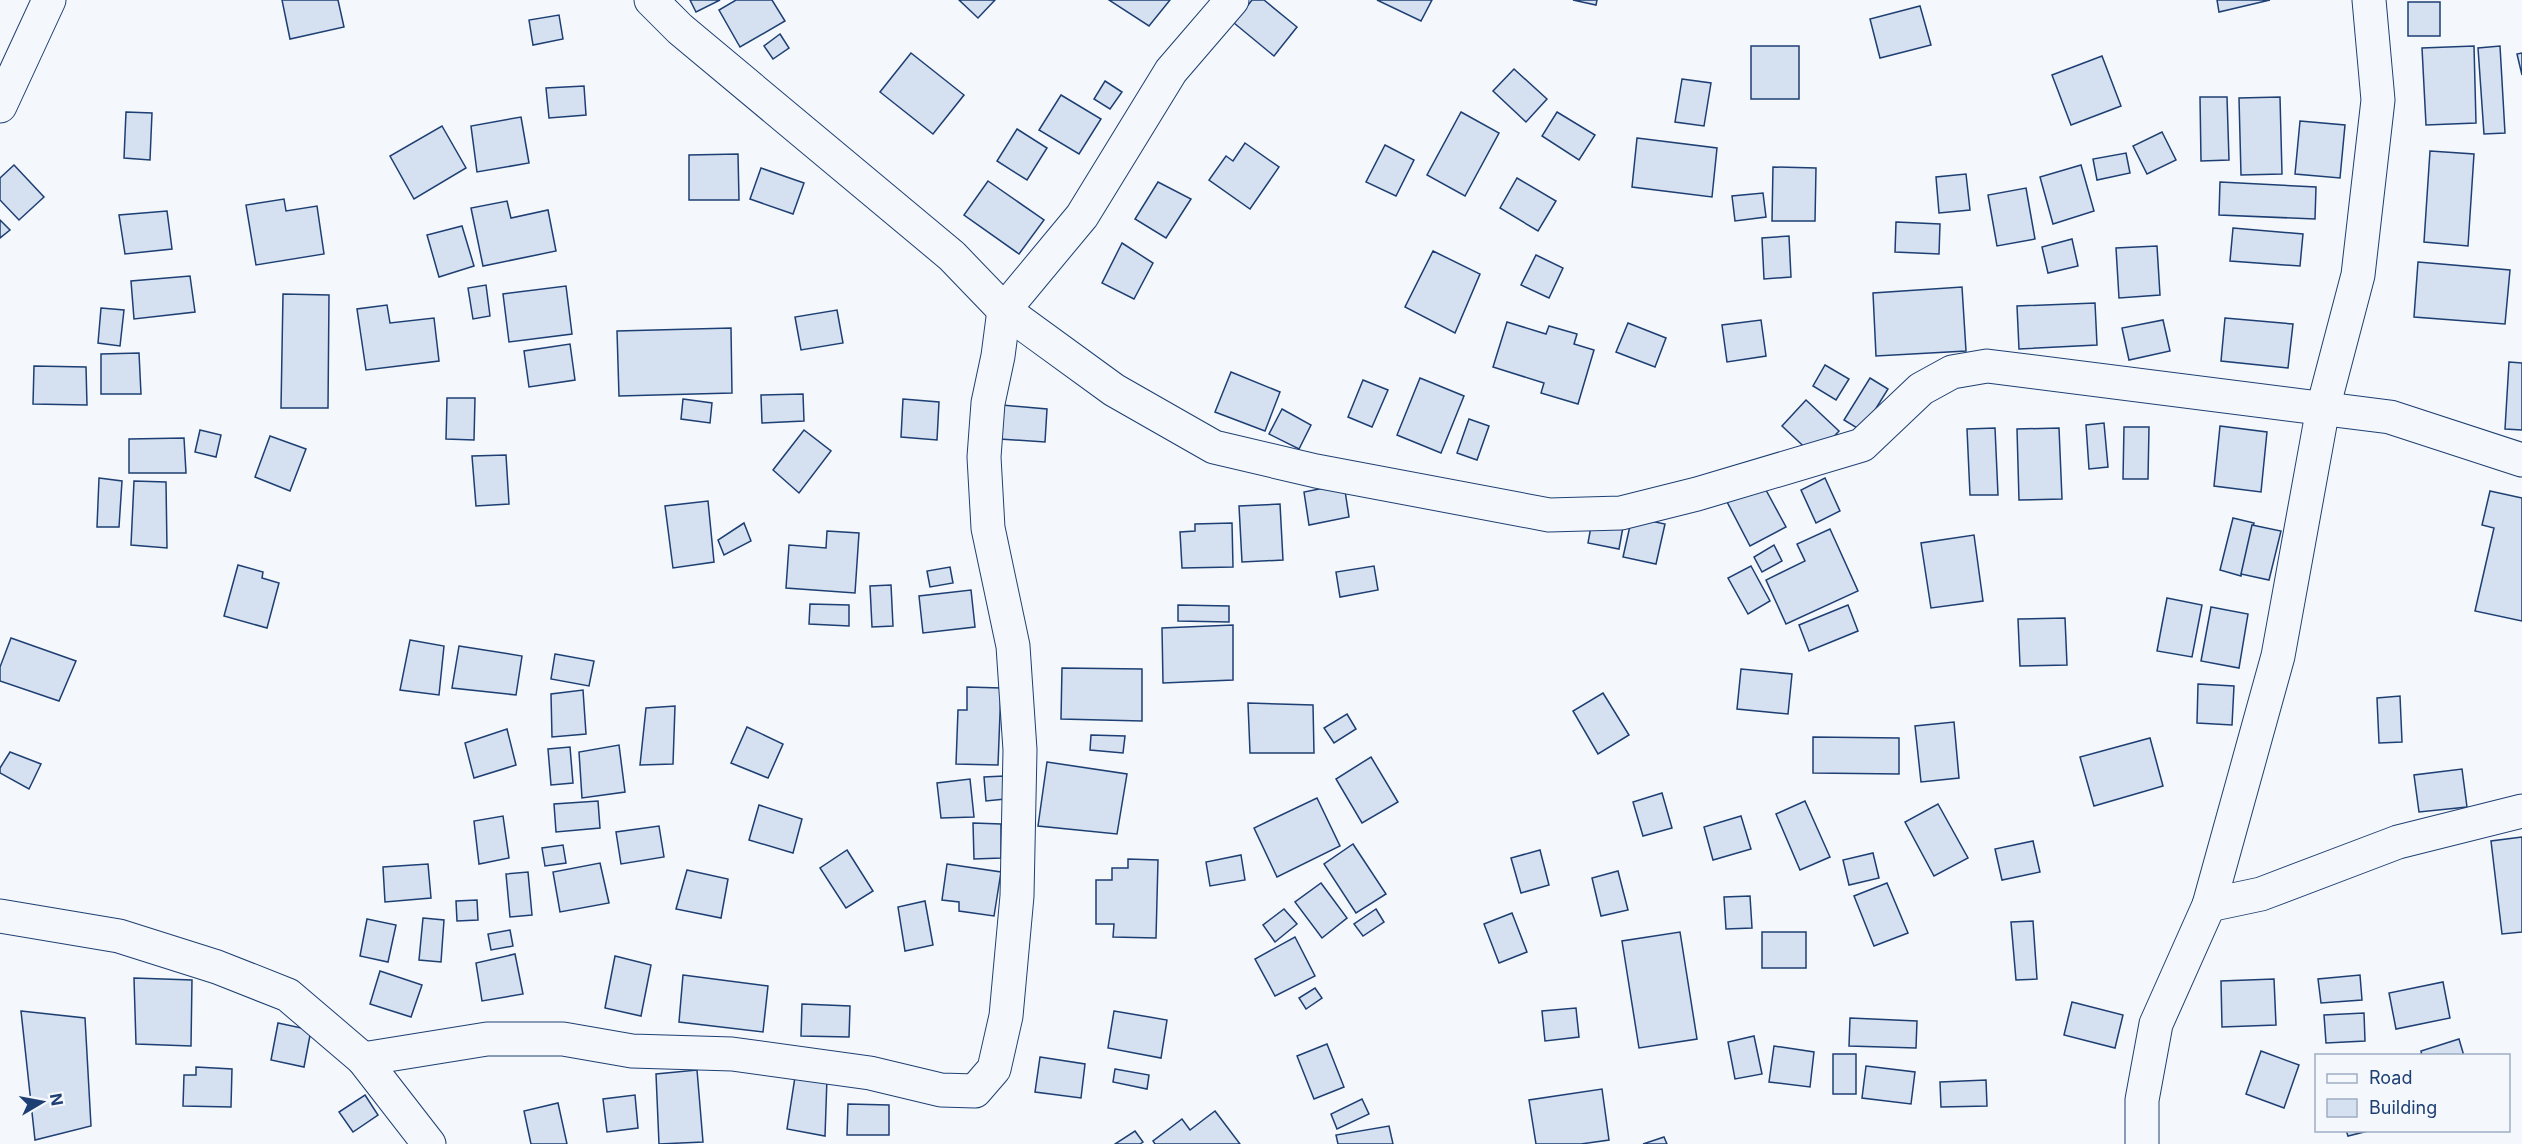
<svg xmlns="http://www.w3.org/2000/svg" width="2522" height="1144" font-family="Inter,sans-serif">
<rect width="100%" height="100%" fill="#f4f7fb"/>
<g fill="#d5e0f0" stroke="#1d3f73" stroke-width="1.5">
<path d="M282,0H338L344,27L290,39Z"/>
<path d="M690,0H720L696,12Z"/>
<path d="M736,0H772L785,21L740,47L719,10Z"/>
<path d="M959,0H995L978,18Z"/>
<path d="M1109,0H1170L1149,26Z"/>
<path d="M1252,0H1264L1297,27L1274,56L1234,23Z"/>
<path d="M1377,0H1432L1421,21Z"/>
<path d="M1573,0H1597L1596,5Z"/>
<path d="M2217,0H2270L2219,12Z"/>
<rect x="2408" y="2" width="32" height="34"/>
<path d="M1920,6L1931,45L1880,58L1870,19Z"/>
<path d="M559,15L563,39L533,45L529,20Z"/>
<path d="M780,34L789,48L773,59L764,46Z"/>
<rect x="1751" y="46" width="48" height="53"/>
<path d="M2474,46L2476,123L2426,125L2422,48Z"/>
<path d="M2500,46L2505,133L2484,134L2478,48Z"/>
<path d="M911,53L964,95L933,134L880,92Z"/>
<path d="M2522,53V75L2517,54Z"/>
<path d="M2102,56L2121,106L2071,125L2052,75Z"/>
<path d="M1514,69L1547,99L1526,122L1493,91Z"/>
<path d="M1682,79L1711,83L1704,126L1675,122Z"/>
<path d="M1105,81L1122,92L1110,109L1094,99Z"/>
<path d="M584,86L586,115L549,118L546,88Z"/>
<path d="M1061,95L1101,119L1079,154L1039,130Z"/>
<path d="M2200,97H2227L2229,160L2201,161Z"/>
<path d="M2280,97L2282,174L2241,175L2239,98Z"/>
<path d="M126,112L152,113L150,160L124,158Z"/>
<path d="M1461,112L1499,133L1465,196L1427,175Z"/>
<path d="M1557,112L1595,135L1579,160L1542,136Z"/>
<path d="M521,117L529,163L477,172L471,126Z"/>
<path d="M2300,121L2345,125L2340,178L2295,174Z"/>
<path d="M442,126L466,168L414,199L390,156Z"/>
<path d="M1017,129L1047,148L1027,180L997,161Z"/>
<path d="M2162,132L2176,160L2147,174L2133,146Z"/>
<path d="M1637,138L1717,148L1712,197L1632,187Z"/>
<path d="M1245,143L1279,167L1250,209L1209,180L1226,156L1233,161Z"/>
<path d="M1385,145L1414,160L1396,196L1366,182Z"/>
<path d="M2430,151L2474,154L2468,246L2424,242Z"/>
<path d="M2126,153L2130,173L2097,180L2093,159Z"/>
<path d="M738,154L739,200H689V155Z"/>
<path d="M14,165L44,197L19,220L0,200V178Z"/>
<path d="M2081,165L2094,211L2053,224L2040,177Z"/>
<path d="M1773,167L1816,168L1815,221H1772Z"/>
<path d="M761,168L804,183L793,214L750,199Z"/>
<path d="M1966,174L1970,210L1939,213L1936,177Z"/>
<path d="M1517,178L1556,201L1538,231L1500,208Z"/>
<path d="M988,181L1044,220L1019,254L964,215Z"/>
<path d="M1158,182L1191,199L1166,238L1135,219Z"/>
<path d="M2220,182L2316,187L2315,219L2219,215Z"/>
<path d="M2026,188L2035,239L1997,246L1988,195Z"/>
<path d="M1763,193L1766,217L1735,221L1732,196Z"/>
<path d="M284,199L286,211L317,206L324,254L256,265L246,205Z"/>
<path d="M507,201L511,218L548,210L556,251L483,266L471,208Z"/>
<path d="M167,211L172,249L125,254L119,215Z"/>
<path d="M0,220L10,230L0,238Z"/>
<path d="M1896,222L1940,224L1939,254L1895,252Z"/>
<path d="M462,226L474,266L439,277L427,235Z"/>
<path d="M2233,228L2303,234L2300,266L2230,261Z"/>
<path d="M1789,236L1791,277L1764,279L1762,238Z"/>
<path d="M2072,239L2078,266L2048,273L2042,247Z"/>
<path d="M1122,243L1153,263L1134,299L1102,283Z"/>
<path d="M2157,246L2160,295L2119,298L2116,248Z"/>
<path d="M1433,251L1480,274L1455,333L1405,307Z"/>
<path d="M1536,255L1563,268L1549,298L1521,285Z"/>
<path d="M2418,262L2510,270L2505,324L2414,317Z"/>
<path d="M190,276L195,312L134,319L131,281Z"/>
<path d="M486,285L490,316L473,319L468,288Z"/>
<path d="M566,286L572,334L509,342L503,294Z"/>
<path d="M1962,287L1966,351L1876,356L1873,293Z"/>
<path d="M283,294L329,295L328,408H281Z"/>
<path d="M2095,303L2097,345L2019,349L2017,306Z"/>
<path d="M387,305L390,323L434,318L439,361L366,370L357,309Z"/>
<path d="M101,308L124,310L120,346L98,343Z"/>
<path d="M837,310L843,343L801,350L795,317Z"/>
<path d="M2225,318L2293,324L2288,368L2221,361Z"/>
<path d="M1761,320L1766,356L1727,362L1722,325Z"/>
<path d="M2163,320L2170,351L2129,360L2122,328Z"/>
<path d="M1507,322L1546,334L1549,326L1577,334L1574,344L1594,350L1578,404L1541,393L1544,383L1493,367Z"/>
<path d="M1628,323L1666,338L1655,367L1616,352Z"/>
<path d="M731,328L732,393L619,396L617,331Z"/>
<path d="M570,344L575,380L529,387L524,351Z"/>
<path d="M139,353L141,394H101V354Z"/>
<path d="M2509,362L2522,363V430L2505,429Z"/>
<path d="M1825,365L1849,379L1836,400L1813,386Z"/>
<path d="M34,366L86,367L87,405L33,404Z"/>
<path d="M1231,372L1280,392L1265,431L1215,412Z"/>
<path d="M1420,378L1464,396L1441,453L1397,435Z"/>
<path d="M1870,378L1888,389L1862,431L1844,420Z"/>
<path d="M1363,380L1388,390L1372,427L1348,417Z"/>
<path d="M803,394L804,421L762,423L761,395Z"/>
<path d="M447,398H475L474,440L446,439Z"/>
<path d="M683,399L712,403L710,423L681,419Z"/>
<path d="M903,399L939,402L937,440L901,437Z"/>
<path d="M1806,400L1839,431L1815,457L1782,426Z"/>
<path d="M1002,405L1047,409L1045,442L1000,439Z"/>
<path d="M1282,409L1311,425L1299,449L1269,434Z"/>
<path d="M1469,419L1489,426L1477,460L1457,453Z"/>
<path d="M2104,423L2108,467L2089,469L2086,425Z"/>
<path d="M2220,426L2267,432L2261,492L2214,486Z"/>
<path d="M2124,427H2149L2148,479H2123Z"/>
<path d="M1995,428L1998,495H1970L1967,429Z"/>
<path d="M2059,428L2062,499L2019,500L2017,429Z"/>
<path d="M200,430L221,435L216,457L195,452Z"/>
<path d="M804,430L831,451L799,493L773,470Z"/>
<path d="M270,436L306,449L290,491L255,477Z"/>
<path d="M184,438L186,473H129V439Z"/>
<path d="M506,455L509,504L476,506L472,456Z"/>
<path d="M99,478L122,481L119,527H97Z"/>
<path d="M1825,478L1840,511L1816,523L1801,490Z"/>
<path d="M1760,479L1786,527L1750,546L1725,498Z"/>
<path d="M134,481L166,482L167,548L131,545Z"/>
<path d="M1344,484L1349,517L1309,525L1304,492Z"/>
<path d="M2490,491L2522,498V621L2475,611L2494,528L2482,525Z"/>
<path d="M708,501L714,562L673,568L665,506Z"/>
<path d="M1280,504L1283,560L1242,562L1239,506Z"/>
<path d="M1632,517L1665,524L1656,564L1623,557Z"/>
<path d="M2233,518L2254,523L2241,576L2220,570Z"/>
<path d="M1592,521L1623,527L1619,549L1588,543Z"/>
<path d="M744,523L751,541L724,555L718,540Z"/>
<path d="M1232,523L1233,567L1182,568L1180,532L1195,531V524Z"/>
<path d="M2252,525L2281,531L2269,580L2241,574Z"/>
<path d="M1830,529L1858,591L1786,624L1766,580L1805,561L1797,544Z"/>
<path d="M827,531L859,533L855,593L786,588L789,545L826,548Z"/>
<path d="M1974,535L1983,601L1931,608L1921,543Z"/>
<path d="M1774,545L1782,561L1762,572L1754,557Z"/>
<path d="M238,565L263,572L262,578L279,583L267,628L224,616Z"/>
<path d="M1374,566L1378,590L1340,597L1336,572Z"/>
<path d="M1751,566L1770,601L1748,614L1728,578Z"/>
<path d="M950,567L953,583L930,587L927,571Z"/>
<path d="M891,585L893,626L872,627L870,586Z"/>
<path d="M971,590L975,627L923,633L919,596Z"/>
<path d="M2167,598L2202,605L2192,657L2157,651Z"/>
<path d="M810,604L849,605V626L809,624Z"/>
<path d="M1178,605L1229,606V622L1178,621Z"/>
<path d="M1848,605L1858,631L1809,651L1799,625Z"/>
<path d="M2211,607L2248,614L2239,668L2201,661Z"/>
<path d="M2065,618L2067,665L2020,666L2018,619Z"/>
<path d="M1233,625V680L1163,683L1162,628Z"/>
<path d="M11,638L76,661L59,701L0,681V667Z"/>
<path d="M410,640L444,646L439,695L400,690Z"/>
<path d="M459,646L522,656L516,695L452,688Z"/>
<path d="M555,654L594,661L589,686L551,679Z"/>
<path d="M1062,668L1142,669V721L1061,719Z"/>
<path d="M1741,669L1792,674L1788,714L1737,709Z"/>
<path d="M2198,684L2234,686L2232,725L2197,723Z"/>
<path d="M967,687L1001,688L998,765L956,764L958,710H967Z"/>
<path d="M583,690L586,734L552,737L551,694Z"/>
<path d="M1603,693L1629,735L1598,754L1573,711Z"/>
<path d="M2400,696L2402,742L2379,743L2377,698Z"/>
<path d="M1248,703L1313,705L1314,753H1250Z"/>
<path d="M675,706L673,764L640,765L646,708Z"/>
<path d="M1347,714L1356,729L1334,743L1324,728Z"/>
<path d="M1954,722L1959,778L1921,782L1915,726Z"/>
<path d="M747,727L783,744L768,778L731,763Z"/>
<path d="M507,729L516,765L474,778L465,743Z"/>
<path d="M1091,735L1125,736L1123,753L1090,750Z"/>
<path d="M1813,737L1899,738V774L1813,773Z"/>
<path d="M2150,738L2163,786L2094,806L2080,757Z"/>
<path d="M619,745L625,792L582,798L579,752Z"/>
<path d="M570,747L573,783L551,785L548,749Z"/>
<path d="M10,752L41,764L29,789L0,773V768Z"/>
<path d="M1371,757L1398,802L1362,823L1336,779Z"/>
<path d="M1047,762L1127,774L1117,834L1038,826Z"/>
<path d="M2462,769L2467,807L2419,812L2414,775Z"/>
<path d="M1004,776L1005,799L986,801L984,777Z"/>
<path d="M970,779L974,817L941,818L937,783Z"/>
<path d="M1662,793L1672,828L1643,836L1633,802Z"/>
<path d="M1317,798L1340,846L1277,877L1254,828Z"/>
<path d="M598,801L600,828L556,832L554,804Z"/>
<path d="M1805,801L1830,857L1800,870L1776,814Z"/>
<path d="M1938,804L1968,858L1934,876L1905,822Z"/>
<path d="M759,805L802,819L793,853L749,840Z"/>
<path d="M503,816L509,858L479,864L474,821Z"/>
<path d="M1741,816L1751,849L1713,860L1704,827Z"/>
<path d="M973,823L1001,824V858L974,859Z"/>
<path d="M659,826L664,857L621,864L616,832Z"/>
<path d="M2522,837V932L2502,934L2491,841Z"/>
<path d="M2033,841L2040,872L2002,880L1995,849Z"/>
<path d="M1353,844L1386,894L1356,913L1324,864Z"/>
<path d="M563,845L566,863L545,866L542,848Z"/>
<path d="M847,850L873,891L846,908L820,868Z"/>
<path d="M1540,850L1549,885L1521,893L1511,858Z"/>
<path d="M1873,853L1879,878L1849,885L1843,860Z"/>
<path d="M1241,855L1245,880L1210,886L1206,862Z"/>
<path d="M1128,859L1158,860L1156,938L1113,937L1114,924H1096V880H1112V868H1128Z"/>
<path d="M600,863L609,903L560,912L553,872Z"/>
<path d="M428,864L431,898L385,902L383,867Z"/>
<path d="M947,864L1001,872L994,916L959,911V902L942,900Z"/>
<path d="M687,870L728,879L721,918L676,909Z"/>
<path d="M1618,871L1628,910L1601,916L1592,878Z"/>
<path d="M528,872L532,915L510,917L506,874Z"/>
<path d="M1321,883L1347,918L1322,938L1295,902Z"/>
<path d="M1887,883L1908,933L1874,946L1854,896Z"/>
<path d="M1750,896L1752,928L1726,929L1724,897Z"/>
<path d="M477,900L478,920L457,921L456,901Z"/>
<path d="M925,901L933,945L905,951L898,907Z"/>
<path d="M1284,909L1297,924L1275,942L1263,925Z"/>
<path d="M1376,909L1384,922L1363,936L1354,924Z"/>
<path d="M1512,913L1527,952L1499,963L1484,924Z"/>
<path d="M423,918L444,920L441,962L419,960Z"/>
<path d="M367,919L396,925L388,962L360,956Z"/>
<path d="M2033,921L2037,979L2016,980L2011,922Z"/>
<path d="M510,930L513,946L491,950L488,934Z"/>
<path d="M1680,932L1697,1039L1639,1048L1622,941Z"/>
<rect x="1762" y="932" width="44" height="36"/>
<path d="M1295,937L1315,976L1275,996L1255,959Z"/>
<path d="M515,954L523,994L482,1001L476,963Z"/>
<path d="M615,956L651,965L641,1016L605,1008Z"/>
<path d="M380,971L422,985L411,1017L370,1004Z"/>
<path d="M683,975L768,986L763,1032L679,1022Z"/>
<path d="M2360,975L2362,1000L2321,1003L2318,979Z"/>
<path d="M134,978L192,980L191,1046L136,1044Z"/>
<path d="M2274,979L2276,1025L2222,1027L2221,981Z"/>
<path d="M2443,982L2450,1018L2396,1029L2389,993Z"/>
<path d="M1315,988L1322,998L1306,1009L1299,998Z"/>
<path d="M2072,1002L2123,1015L2115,1048L2064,1035Z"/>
<path d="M802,1004L850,1006L849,1037L801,1036Z"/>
<path d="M1576,1008L1579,1037L1545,1041L1542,1011Z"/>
<path d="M21,1011L85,1018L91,1126L35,1140Z"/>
<path d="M1114,1011L1167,1020L1161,1058L1108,1048Z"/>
<path d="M2364,1013L2365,1041L2326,1043L2324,1015Z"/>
<path d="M1850,1018L1917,1021L1916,1048L1849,1046Z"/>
<path d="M278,1023L311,1030L304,1067L271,1060Z"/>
<path d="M1754,1036L1762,1074L1735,1079L1728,1042Z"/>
<path d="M2459,1039L2464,1056H2422L2421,1051Z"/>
<path d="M1327,1044L1344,1087L1314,1099L1297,1056Z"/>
<path d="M1774,1046L1814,1052L1810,1087L1769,1082Z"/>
<path d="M2261,1051L2299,1065L2284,1108L2246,1094Z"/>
<rect x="1833" y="1054" width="23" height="40"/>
<path d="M1040,1057L1085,1064L1081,1098L1035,1092Z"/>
<path d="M1866,1066L1915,1072L1911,1104L1862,1098Z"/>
<path d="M196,1067L232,1069L231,1107L183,1106L184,1075H196Z"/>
<path d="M1115,1069L1149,1075L1147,1089L1113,1082Z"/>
<path d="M697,1070L703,1142L659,1144L656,1074Z"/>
<path d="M795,1077L827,1078L825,1136L787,1129Z"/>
<path d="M1986,1080L1987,1106L1941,1107L1940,1082Z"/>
<path d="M1602,1089L1609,1140L1581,1144H1536L1529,1100Z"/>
<path d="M365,1095L378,1115L353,1132L339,1112Z"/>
<path d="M635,1095L638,1128L607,1132L603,1099Z"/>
<path d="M1362,1099L1369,1114L1337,1129L1331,1114Z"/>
<path d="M558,1103L567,1144H531L524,1111Z"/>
<path d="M848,1104L889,1105V1135H847Z"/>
<path d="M1215,1111L1240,1144H1155L1153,1141L1182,1119L1190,1130Z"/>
<path d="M1389,1126L1393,1144H1338L1336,1135Z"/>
<path d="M2346,1130H2372L2348,1136Z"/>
<path d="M1135,1131L1143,1142L1140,1144H1115Z"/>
<path d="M1664,1137L1667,1144H1643Z"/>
</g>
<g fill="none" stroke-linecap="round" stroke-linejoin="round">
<g stroke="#1d3f73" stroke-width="35">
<g id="minor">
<path d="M651,0L680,29L952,256L1004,310L1114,390L1214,447L1316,471L1549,515L1621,513L1697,494L1862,445L1921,389L1952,372L1987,366L2390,417L2522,460"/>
<path d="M0,106L49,0"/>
<path d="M2209,905L2261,894L2398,842L2522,811"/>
<path d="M0,916L119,936L217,967L288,995L363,1059L429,1144"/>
<path d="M363,1059L487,1039H563L632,1051L732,1054L870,1073L941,1090L975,1091L994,1069L1006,1016L1017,896L1020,750L1013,646L988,528L984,457L988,403L998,356L1004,310L1082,216L1171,71L1232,0"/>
<path d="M2142,1144V1100L2156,1024L2209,905L2278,656L2323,408L2358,275L2378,100L2369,0"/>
</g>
</g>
<use href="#minor" stroke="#f4f7fb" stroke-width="33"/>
</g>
<rect x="2315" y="1054" width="195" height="78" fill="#f4f7fb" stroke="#9eadc5" stroke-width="1.5"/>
<rect x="2327" y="1074" width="30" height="9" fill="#f4f7fb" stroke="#9eadc5" stroke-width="1.5"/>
<text x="2369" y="1084" font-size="18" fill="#1d3f73">Road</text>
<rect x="2327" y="1099" width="30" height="18" fill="#d5e0f0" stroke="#9eadc5" stroke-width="1.5"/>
<text x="2369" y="1114" font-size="18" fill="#1d3f73">Building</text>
<g transform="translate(42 1102) rotate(80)" stroke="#f4f7fb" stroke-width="4.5" paint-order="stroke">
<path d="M0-4.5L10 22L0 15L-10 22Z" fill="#1d3f73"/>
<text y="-9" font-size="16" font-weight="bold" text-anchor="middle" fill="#1d3f73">N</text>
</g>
</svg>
